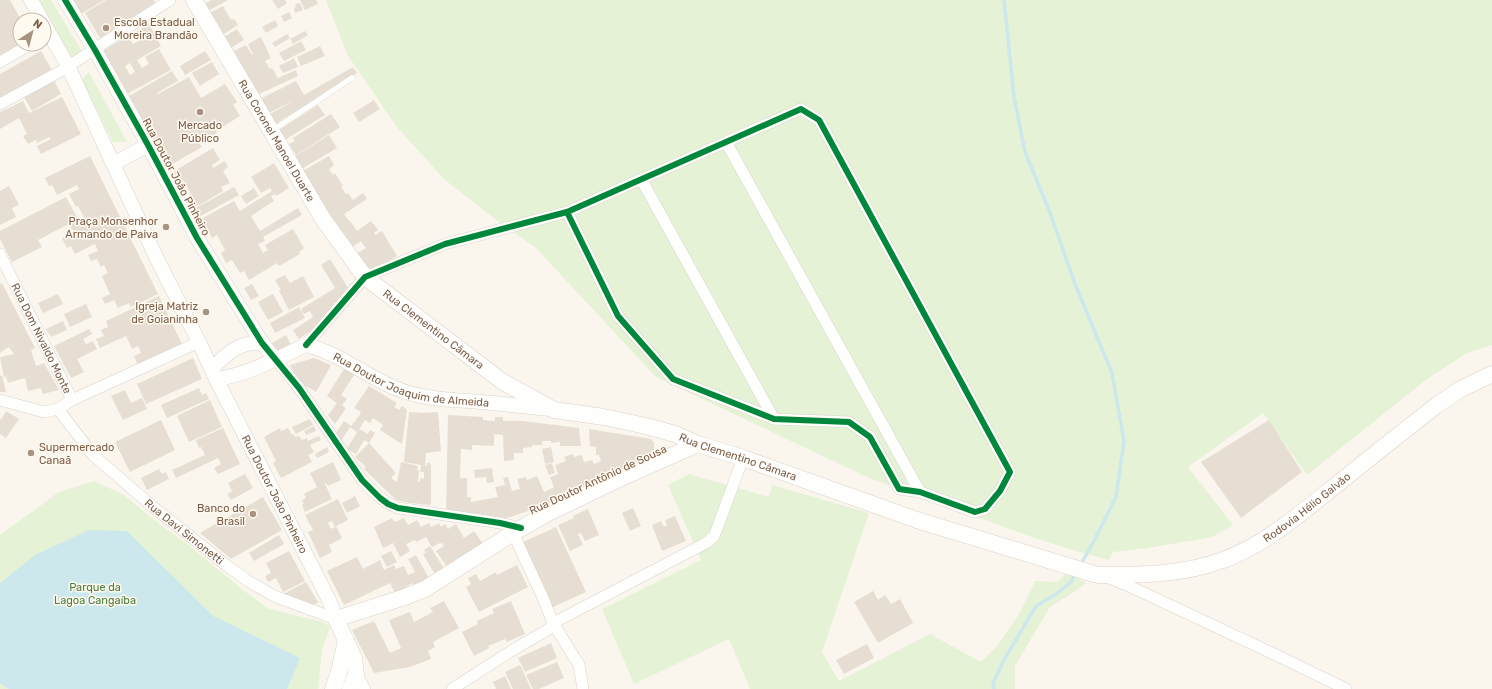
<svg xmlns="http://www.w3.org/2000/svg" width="1492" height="689" font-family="Rubik,sans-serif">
<rect width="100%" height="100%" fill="#faf6ed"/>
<g fill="#e5f2d6">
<path d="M38,0H51L83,53L71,62Z"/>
<path d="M326,0H1492V345L1467,353L1427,379L1307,475L1263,413L1188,467L1233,525L1212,537L1148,548L1113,552L1109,560L1072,550L1032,537L869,478L656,377L536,248L495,219L444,179L397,127L348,56Z"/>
<path d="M89,72L127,142H113L82,80Z"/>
<path d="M689,474L769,497L772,485L869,513L822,652L839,681L930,634L981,662L997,646L1019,614L1035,581L1058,582L1067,572L1086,583L1077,590L1050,607L1015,666V689H750L729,639L634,684L602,609L701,560L668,485Z"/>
<path d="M94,481L124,495L163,527L190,546L243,590L269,609L323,622L330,627L322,650L318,689H0V535L59,492Z"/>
</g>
<path fill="#cce8ec" d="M89,530L127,531L213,616L300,658L287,689H9L0,683V583L35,555Z"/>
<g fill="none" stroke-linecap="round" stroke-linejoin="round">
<g stroke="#cce8ec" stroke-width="3.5">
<path d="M1004,0L1014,97L1025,152L1049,210L1075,284L1112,373L1124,441L1116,497L1095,539L1081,564"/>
<path d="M994,689L993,683L1004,660L1036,606L1056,594L1071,582L1074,576"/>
</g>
</g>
<g fill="#e7ded3" fill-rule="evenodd">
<path d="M0,0H10L21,20H20V44H24L0,59Z"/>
<path d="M72,0H104L81,14Z"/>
<path d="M106,0H154L155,3L100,38L85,13Z"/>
<path d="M211,0H228L203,14L200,7Z"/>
<path d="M272,0H285L287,3L278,9Z"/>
<path d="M300,0H316L318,4L305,10Z"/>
<path d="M300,3L303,10L295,13L294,8L296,7L295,4Z"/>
<path d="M223,6L231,20L234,19L238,25L217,38L204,16Z"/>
<path d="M289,12L292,18L284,22L281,16Z"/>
<path d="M275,20L278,26L266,33L262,27Z"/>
<path d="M149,24L161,46L137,60L142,68L149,64L145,57L159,49L171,70L127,94L103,51L128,36L133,44L142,39L137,31ZM130,63L135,72L130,75L125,66Z"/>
<path d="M237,29L244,40L226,51L219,40Z"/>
<path d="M305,31L308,35L293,44L290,39Z"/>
<path d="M287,34L290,38L275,47L272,43Z"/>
<path d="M261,37L271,58L265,61L270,69L272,68L278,78L296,70L298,76L257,95L228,54L246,45L252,55L253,54L248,44Z"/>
<path d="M301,41L306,50L284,61L279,53Z"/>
<path d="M320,46L325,56L301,66L297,57Z"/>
<path d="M41,51L53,72L0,102V74Z"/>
<path d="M205,51L211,60L185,75L180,66Z"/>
<path d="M294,58L298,67L283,73L279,66Z"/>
<path d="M212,62L219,74L200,86L192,73Z"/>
<path d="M353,67L357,73L271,127L265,117L295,100L265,115L258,100L296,81L304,95Z"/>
<path d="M172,71L178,81L157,93L158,94L189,77L201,98L225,84L237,102L233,105L240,116L216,131L217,133L199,143L202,147L169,166L129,96Z"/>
<path d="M54,80L61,94L32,111L24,97Z"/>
<path d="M62,97L81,134L41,154L37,146L51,139L49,137L37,143L36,140L28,144L23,136L27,134L19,118L0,129V112L9,108L23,101L29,113Z"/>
<path d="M374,100L380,109L359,122L353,113Z"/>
<path d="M318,105L325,115L280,143L274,133Z"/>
<path d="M331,114L340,127L296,155L289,144L295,141L293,138Z"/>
<path d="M329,135L337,148L300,170L292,158Z"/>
<path d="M213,148L220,160L212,165L213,168L225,161L228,167L223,171L230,183L221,187L223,191L198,206L183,180L179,182L173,172Z"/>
<path d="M90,156L158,294L131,307L129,303L118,308L114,300L105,304L102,298L110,294L102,276L108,273L104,265L101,267L97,259L91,261L88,255L98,251L95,244L75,254L71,246L67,248L62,238L74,232L69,224L38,240L42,247L12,262L0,239V231L66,197L78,219L84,217L78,206L76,207L69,194L79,189L77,185L57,195L52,185L49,186L45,178Z"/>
<path d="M329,156L334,165L329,169L333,175L335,173L343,186L341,187L346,194L348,193L353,200L363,193L367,199L344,214L349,221H350L357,231L371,221L378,230L374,233L375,235L382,231L397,256L366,274L355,255L366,248L361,241L349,249L301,172Z"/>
<path d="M274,163L289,188L276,196L275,194L271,196L274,201L251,216L260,231L298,208L302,215L263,237L265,241L258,244L263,253L268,250L265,245L293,229L304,248L299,252L300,254L279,266L277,263L249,280L244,271L240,273L232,260L226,263L221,253L225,250L217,235L212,238L201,219L234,201L240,211L272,191L270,188L261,193L251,177Z"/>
<path d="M9,186L19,205L12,208L16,217L0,225V191Z"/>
<path d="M234,187L239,195L199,217L194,209Z"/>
<path d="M254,188L259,196L246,204L241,196Z"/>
<path d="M330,259L348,288L312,330L299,339L293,330L313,317L310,311L304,314L301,309L335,288L321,265Z"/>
<path d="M285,275L290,283L303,276L314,297L289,310L279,291L281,290L275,280Z"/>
<path d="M2,283L35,348L31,350L36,366L44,363L59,390L43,394L41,388L28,391L25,378L8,383L6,376L4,377L0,357L14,354L9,347L0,353V284Z"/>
<path d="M252,284L259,296L251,300L244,288Z"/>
<path d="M58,294L63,304L43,313L38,303Z"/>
<path d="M273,294L283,312L268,320L258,302Z"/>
<path d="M159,296L182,344L138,365L134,356L141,353L138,346L132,349L126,336L100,348L96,339L104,336L101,330L108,327L106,321Z"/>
<path d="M86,304L92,317L70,327L64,314Z"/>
<path d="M299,307L305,318L275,333L270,323Z"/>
<path d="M63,321L67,330L51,337L46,329Z"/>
<path d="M89,329L92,334L83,339L86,344L93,341L97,349L77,359L84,372L71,378L54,346Z"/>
<path d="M286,335L291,345L277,353L272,343Z"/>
<path d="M193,358L202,379L146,404L137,384Z"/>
<path d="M314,358L331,365L316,392L306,386L304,390L290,365Z"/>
<path d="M346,366L356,372L341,395L347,399L342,405L346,408L335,424L328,415L337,403L327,396Z"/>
<path d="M2,375L6,392H0V376Z"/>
<path d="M369,386L397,403L394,407L399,410L402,406L407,410L402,444L380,430L383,425L373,418L370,423L365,420L359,429L368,434L370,430L375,433L369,443L364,440L356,454L347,449L357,432L350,427L341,441L336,433L344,421L351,426L359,416L361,412L354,408Z"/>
<path d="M199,388L202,395L206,393L209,399L167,418L161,405Z"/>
<path d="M125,390L131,403L142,398L147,409L123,420L111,396Z"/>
<path d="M210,400L222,427L189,442L177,416Z"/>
<path d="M6,411L19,419L6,438L0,434V418L1,420Z"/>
<path d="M409,412L423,413L438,412L441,451L426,453L425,465L427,466V463H430L431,467V505L410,503L396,500L364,469L366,467L355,457L369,443L396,473L391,478L397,482L401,462L418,466L417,470H419L418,482H420V478L424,479V472H420L421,465L404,462Z"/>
<path d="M448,415L483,417V420L495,421V417H503V421H523L579,428L581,446H560V442L551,443V441H542V445H532V447L523,448V453H514V460L504,461L503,435L494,434V446L472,445V450L461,449L460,478H467V497H471V502L498,497L495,487L505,485L503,478L508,477L512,491L520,489L517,479L526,477L527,480L537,476L544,492L554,487L550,477L558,474L555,465L566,461L564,457L573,454L574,457L582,455L584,462L592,460L594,464L601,461L599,455H596V447L590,446L589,429L651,439L654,442V453H648L650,463L566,495L537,508L513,516L503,519L446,515Z"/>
<path d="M310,419L313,425L296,434L292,427Z"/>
<path d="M161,420L175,450L130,472L115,442Z"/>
<path d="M1269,420L1302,472L1241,518L1201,462Z"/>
<path d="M314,426L316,431L306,435L304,431Z"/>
<path d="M223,428L240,464L218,474L214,468L221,464L218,458L176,478L172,470L205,455L201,447L199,448L196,440Z"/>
<path d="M280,428L281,431L288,428L292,435L294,434L295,437L299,436L302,440L307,438L308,441L319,436L321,440L310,445L314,452L308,455L312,462L281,478L273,463L276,461L264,437Z"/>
<path d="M327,447L329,452L317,458L315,454Z"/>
<path d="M551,447L554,462L545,464L542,449Z"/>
<path d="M333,462L341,480L328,486L326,483L325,484L332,499L305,512L302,505L304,504L302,500L306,498L304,494L317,487L310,473Z"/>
<path d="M552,463L555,473L549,475L545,465Z"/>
<path d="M492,468L494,482L487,483L486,477L475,478L474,470Z"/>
<path d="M159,469L162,474L166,472L169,479L147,490L141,478Z"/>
<path d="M245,474L253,488L231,500L227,494L232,491L228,483Z"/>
<path d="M355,496L360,506L347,513L342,503Z"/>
<path d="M263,497L282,530L231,559L200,533Z"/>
<path d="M338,499L348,520L336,526L342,538L329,545L332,552L320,558L308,532L313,530L305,515ZM332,521L335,527L331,529L328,523Z"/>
<path d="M633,508L641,526L630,531L622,513Z"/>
<path d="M588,509L599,535L585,541L581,533L578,534L583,545L570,551L558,525L574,518L573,516Z"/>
<path d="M675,516L686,541L662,551L652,525L661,521L664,527L667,525L665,520Z"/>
<path d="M392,518L395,522L404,518L408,525L417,520L421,527L429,523L431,527L439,523L441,527L445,524L448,529L456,524L464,538L474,531L483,544L447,567L436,551L444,546L442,543L441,544L440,543L432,547L426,537L416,542L415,540L406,544L410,551L400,557L393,543L383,548L374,527Z"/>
<path d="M556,527L586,592L549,609L519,544Z"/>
<path d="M279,535L284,544L254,561L249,553Z"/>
<path d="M430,546L445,570L436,576L423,554L426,553L424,550Z"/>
<path d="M289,551L305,581L283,592L276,578L268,582L265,576L271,573L266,563Z"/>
<path d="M391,551L397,562L387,567L381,556Z"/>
<path d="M416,555L431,582L416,590L413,583L405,587L408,594L395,593L390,583L344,605L327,571L357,557L363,569L380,560L384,570L394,565L396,569L404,566L408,575L415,572L408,559Z"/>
<path d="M517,565L528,587L479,612L466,587L471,584L468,578L476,574L480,581L496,572L497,575Z"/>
<path d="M306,582L318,602L314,605L288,598L283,594Z"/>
<path d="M873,591L878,600L885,595L891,604L900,599L913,623L878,643L854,602Z"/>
<path d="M444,601L459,628L433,642L435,647L428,651L431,659L410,667L374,673L352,630L374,621L390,653L401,648L389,620L410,612L414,622L433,612L430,608Z"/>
<path d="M511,601L525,634L507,642L505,639L488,646L489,648L474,656L462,632L478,624L477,621L494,613L492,609Z"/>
<path d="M551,643L557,658L525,672L518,658Z"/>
<path d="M867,644L874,658L844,674L836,660Z"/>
<path d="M557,662L564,678L539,689H533L526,675Z"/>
<path d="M520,665L531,689H513L505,672Z"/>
<path d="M505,676L511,689H496L493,682Z"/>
</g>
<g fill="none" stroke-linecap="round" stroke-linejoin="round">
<g stroke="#d9d3cb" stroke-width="6">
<path id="service" d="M273,130L352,78"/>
</g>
<g stroke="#d9d3cb" stroke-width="12">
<g id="minor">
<path d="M0,62L31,44"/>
<path d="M0,104L61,71L170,0"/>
<path d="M726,142L920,492"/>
<path d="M641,179L774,419"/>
<path id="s1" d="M0,254L72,400"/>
<path d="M306,345L365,277L445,244L567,212L801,109L819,120L1010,472L1000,491L985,509L975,512L920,492L899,489L870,437L849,422L774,419L673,379L618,316L567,212"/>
<path d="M275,359L299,388L362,480C373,492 383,502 398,508L500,523L521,528"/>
<path d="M0,400L44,412L58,409L72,400L199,342"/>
<path id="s2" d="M58,409L93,455L152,506L226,565L248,581L274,596L336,619"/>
<path d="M513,533L543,598L553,623L579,665L583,689"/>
<path d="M1106,577L1129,586L1274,654L1346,689"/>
<path d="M356,674L365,689"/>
<path d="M452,689L511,651L549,629L553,623L706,543L714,536L718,526L743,458"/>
</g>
</g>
<g stroke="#d9d3cb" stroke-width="15">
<g id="tertiary">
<path d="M31,0L42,20"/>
<path d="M65,0L95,50L148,145L197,238L262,343L275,359"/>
<path id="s3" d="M44,24L68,66L155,255L199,342L216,379L329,600L336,619"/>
<path d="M113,164L148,145"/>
<path d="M212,369C226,354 240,341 262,343"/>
<path id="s4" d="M216,379C248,375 277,358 306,345C343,354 372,382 409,393C432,400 457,400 481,402C505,404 528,407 551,409"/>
</g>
</g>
<g stroke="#dad2c8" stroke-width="17">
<g id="secondary">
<path id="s5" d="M194,0L323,219L365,277L503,382L554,410L604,417L646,426L675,434L698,444L743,458L917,520L1094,574L1100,575C1141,575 1183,575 1223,560C1267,544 1303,511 1340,482C1372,456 1405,430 1437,405L1461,389L1492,374"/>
<path d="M333,689L339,672L346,640"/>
<path d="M350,689L356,674L354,658L336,619L405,597L425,589L513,533L548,513L621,478L698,444"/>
</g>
</g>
<use href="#service" stroke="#fefefc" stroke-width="5.5"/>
<use href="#minor" stroke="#fefefc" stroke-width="11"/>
<use href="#tertiary" stroke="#fefefc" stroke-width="14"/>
<use href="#secondary" stroke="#fefefc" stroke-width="16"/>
<g stroke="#fffaf0" stroke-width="8">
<g id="cycleway">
<path d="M65,0L95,50L148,145L197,238L262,343L299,388L362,480L380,498L388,504L398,508L500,523L521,528"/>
<path d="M306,345L365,277L445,244L567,212L801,109L819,120L1010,472L1000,491L985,509L975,512L920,492L899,489L870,437L849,422L774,419L673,379L618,316L567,212"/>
</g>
</g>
<use href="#cycleway" stroke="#00873e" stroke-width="6"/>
</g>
<g fill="#a89382" stroke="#fffaf0" stroke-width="1.5">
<circle cx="106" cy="28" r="4"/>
<circle cx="200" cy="112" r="4"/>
<circle cx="166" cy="227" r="4"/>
<circle cx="206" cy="312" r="4"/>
<circle cx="31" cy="453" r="4"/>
<circle cx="253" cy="514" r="4"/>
</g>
<g text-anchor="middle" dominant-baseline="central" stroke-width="3" stroke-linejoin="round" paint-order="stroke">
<g font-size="11" fill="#7c5d48" stroke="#fffaf0" text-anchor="end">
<text x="114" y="22" text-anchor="start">Escola Estadual<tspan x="114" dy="13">Moreira Brandão</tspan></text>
<text x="200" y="125" text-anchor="middle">Mercado<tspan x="200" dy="13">Público</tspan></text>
<text x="158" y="221">Praça Monsenhor<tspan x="158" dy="13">Armando de Paiva</tspan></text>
<text x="198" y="306">Igreja Matriz<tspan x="198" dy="13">de Goianinha</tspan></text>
<text x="39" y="447" text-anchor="start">Supermercado<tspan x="39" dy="13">Canaã</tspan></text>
<text x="245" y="508">Banco do<tspan x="245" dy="13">Brasil</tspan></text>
</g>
<g font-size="11" fill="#7c5d48" stroke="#fffaf0">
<text stroke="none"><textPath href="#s5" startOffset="163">Rua Coronel Manoel Duarte</textPath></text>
<text transform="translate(176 177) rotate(62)">Rua Doutor João Pinheiro</text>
<text stroke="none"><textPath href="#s5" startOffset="412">Rua Clementino Câmara</textPath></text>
<text stroke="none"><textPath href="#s1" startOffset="94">Rua Dom Nivaldo Monte</textPath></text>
<text stroke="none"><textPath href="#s4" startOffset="209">Rua Doutor Joaquim de Almeida</textPath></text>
<text stroke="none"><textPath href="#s5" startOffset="748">Rua Clementino Câmara</textPath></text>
<text transform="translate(598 480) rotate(-25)">Rua Doutor Antônio de Sousa</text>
<text stroke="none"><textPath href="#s3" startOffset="524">Rua Doutor João Pinheiro</textPath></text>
<text stroke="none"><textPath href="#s5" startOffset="1353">Rodovia Hélio Galvão</textPath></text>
<text stroke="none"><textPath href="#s2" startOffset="177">Rua Davi Simonetti</textPath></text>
</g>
<g font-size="11" fill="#4c7d3c" stroke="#fffaf0">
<text x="95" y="587">Parque da<tspan x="95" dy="13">Lagoa Cangaíba</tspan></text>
</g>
</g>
<g transform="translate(32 32) rotate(36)"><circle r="19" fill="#fffaf0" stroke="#cbbbad"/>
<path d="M0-3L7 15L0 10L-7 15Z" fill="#a89382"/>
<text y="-6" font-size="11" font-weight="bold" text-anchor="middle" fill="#7c5d48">N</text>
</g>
</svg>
